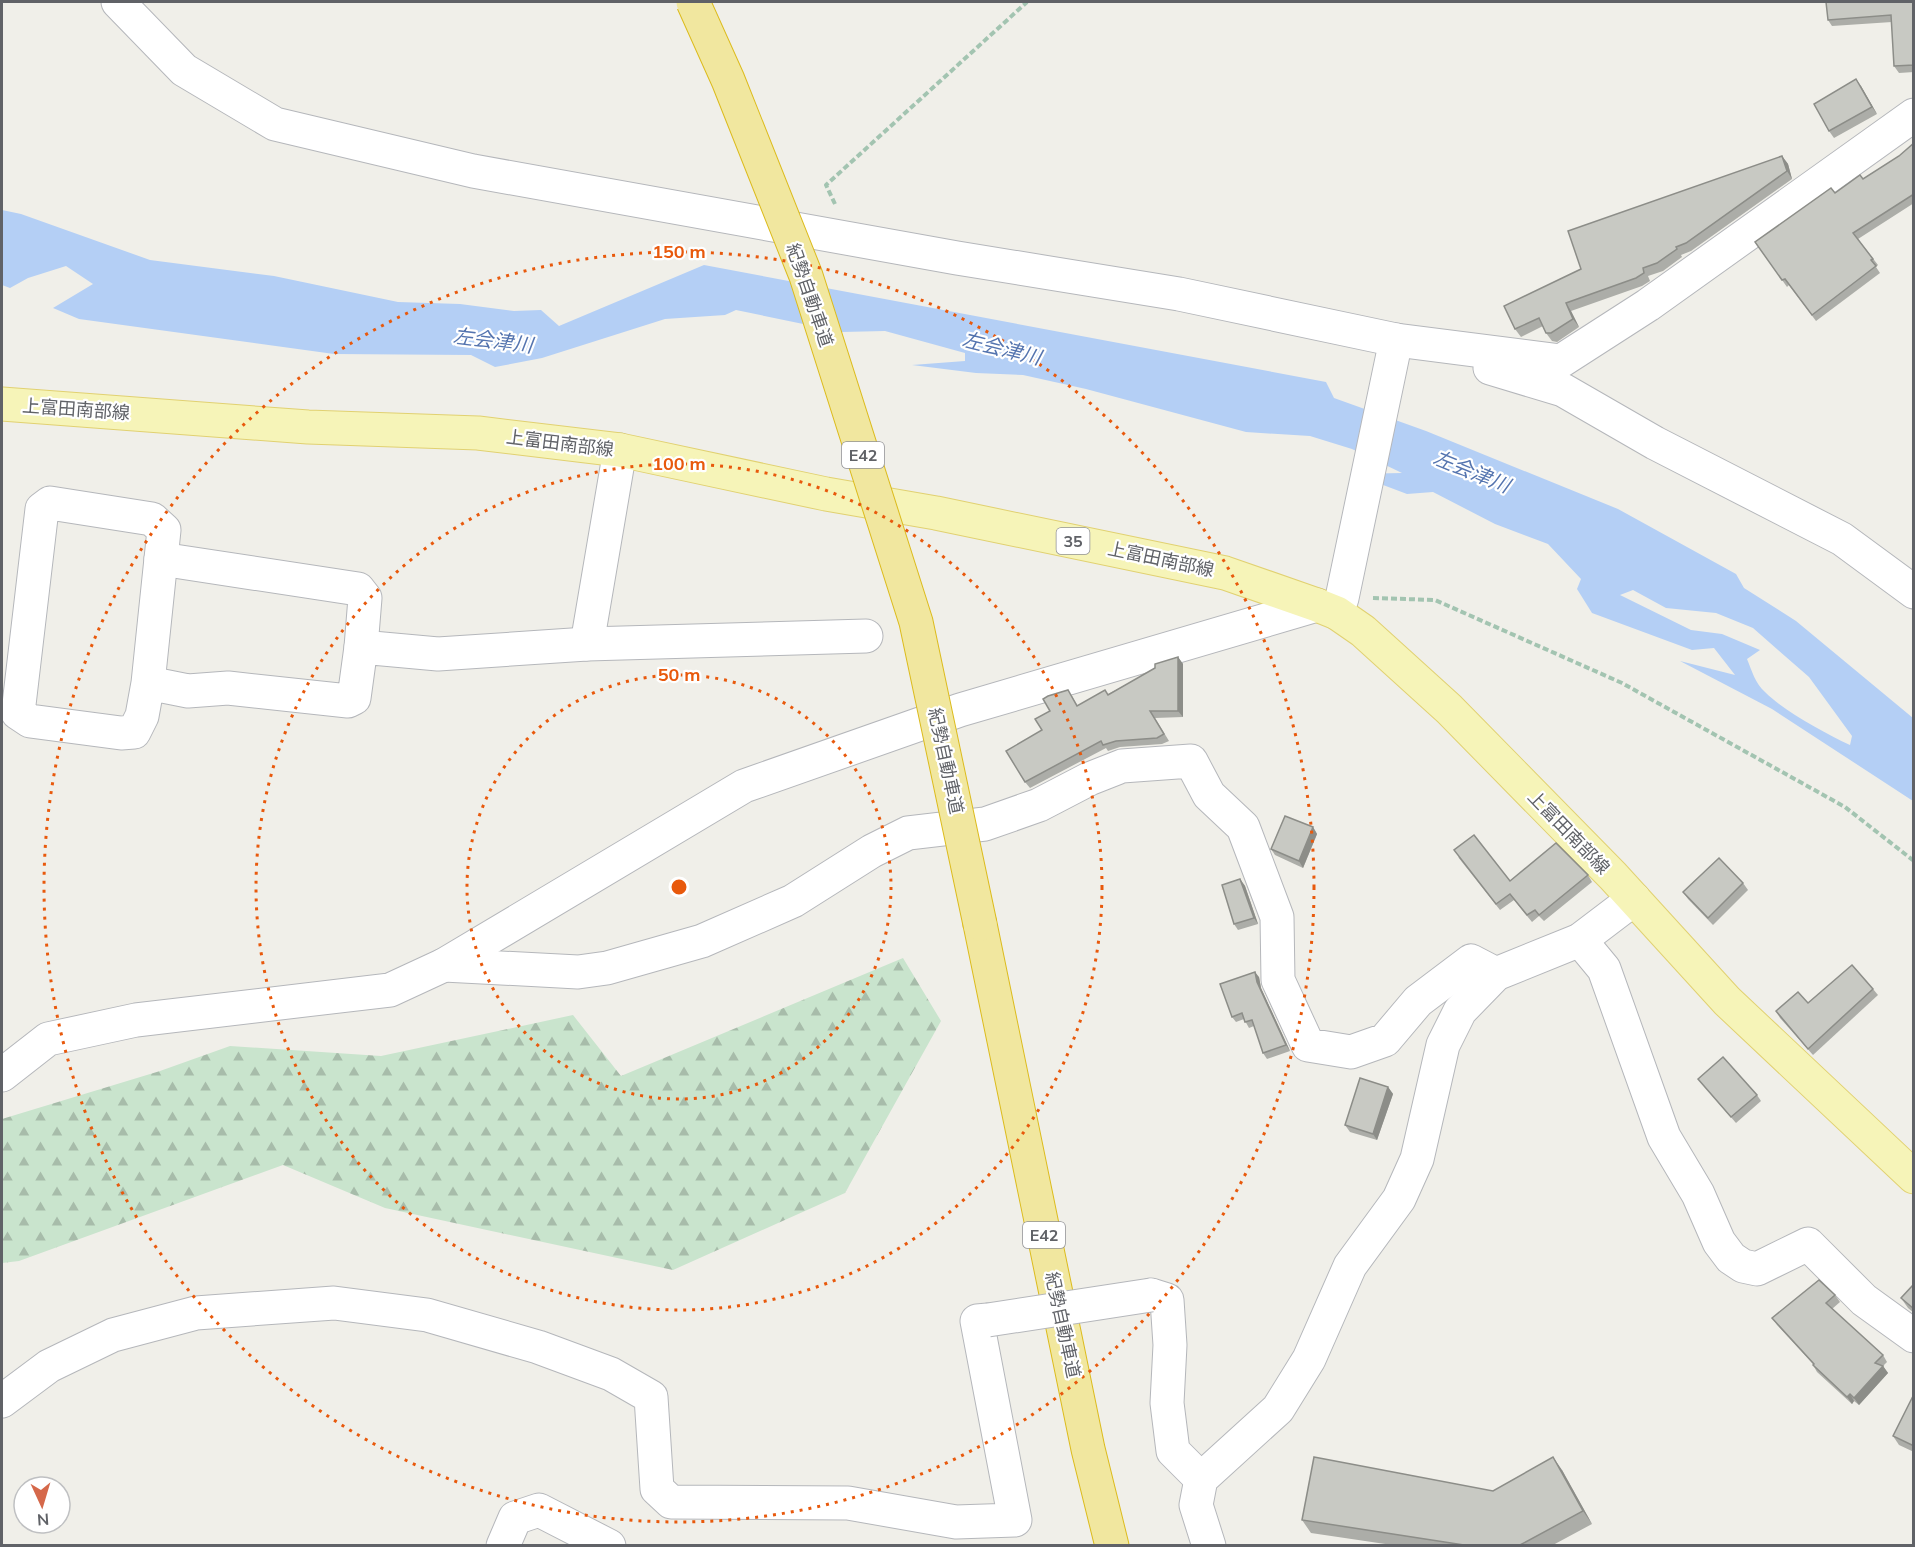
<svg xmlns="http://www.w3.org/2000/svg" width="1915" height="1547" font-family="Mulish,'Noto Sans JP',sans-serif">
<defs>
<pattern id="forest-firs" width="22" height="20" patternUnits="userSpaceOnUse" patternTransform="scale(1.5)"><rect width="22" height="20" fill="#c9e4cd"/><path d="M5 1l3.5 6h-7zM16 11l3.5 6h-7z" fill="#a7bcaa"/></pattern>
</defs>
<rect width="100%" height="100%" fill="#f0efe9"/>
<path fill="url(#forest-firs)" d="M903,958L941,1021L845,1193L673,1270L385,1208L283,1165L19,1261L2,1263V1119L160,1071L230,1046L381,1056L573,1015L621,1076Z"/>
<path fill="#b4cff5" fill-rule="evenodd" d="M2,210L21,214L150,260L274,276L398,302L460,304L514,311L541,310L559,326L704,265L1326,382L1334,398L1426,431L1618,509L1736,574L1744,588L1796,621L1913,718V801L1772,709L1680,661L1735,675L1714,648L1692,650L1592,613L1577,589L1581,579L1548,544L1495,524L1433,492L1407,494L1354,474L1402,473L1352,449L1310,436L1246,432L1086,389L1023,375L976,373L912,365L965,361V353L885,331L842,332L736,310L725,315L665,319L542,358L495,367L471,355L334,354L79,319L53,308L93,284L66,266L28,278L10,288L2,285ZM1633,590L1666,608L1716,613L1753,628L1809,677L1852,736L1850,745C1825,733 1785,712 1765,692C1755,683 1752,671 1747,659L1760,650L1722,634L1691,630L1620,595Z"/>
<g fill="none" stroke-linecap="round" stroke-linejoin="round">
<g stroke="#b5b7bb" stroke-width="35">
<g id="minor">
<path d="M118,2L184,70L275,124L473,171L957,258L1179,294L1396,340L1561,361L1648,305L1914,115"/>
<path d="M1490,368L1563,390L1655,443L1842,539L1914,592"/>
<path d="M161,559L358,589L365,598L361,647"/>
<path d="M1337,613L1342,598L1396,340"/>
<path d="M587,644L620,450"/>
<path d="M148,683L164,530L152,519L50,503L42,509L18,713L30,721L121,733L134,732L142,716L148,683L188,691L228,688L348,701L354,698L361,647L438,654L587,644L866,636"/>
<path d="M1580,940L1604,969L1664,1137L1698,1194L1719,1242L1731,1258L1743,1266L1757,1269L1808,1244L1864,1300L1914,1336"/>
<path d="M444,965L578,972L607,968L702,941L793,901L872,851L908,833L985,824L1039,805L1089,779L1122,766L1191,761L1209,795L1243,827L1277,917L1278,980L1308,1045L1351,1052L1385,1040L1418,1001L1471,961L1496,974"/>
<path d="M2,1075L48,1039L136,1020L390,990L444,965L744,786L960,710L1317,605"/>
<path d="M1151,1295L1167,1300L1170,1345L1167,1403L1173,1451L1201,1479"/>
<path d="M2,1401L49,1366L113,1335L196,1313L334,1303L427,1315L538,1347L611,1374L651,1397L657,1489L671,1502L848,1503L956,1522L1015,1520L977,1321L988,1320"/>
<path d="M503,1546L515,1518L539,1510L609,1546"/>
<path d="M1209,1546L1196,1505L1201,1479L1278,1409L1309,1359L1350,1266L1399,1199L1417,1159L1443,1045L1460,1011L1496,974L1580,940L1634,899"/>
</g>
</g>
<g stroke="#e1d171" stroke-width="35">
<path id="major" d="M2,404L308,427L478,433L620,450L826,494L936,513L1225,573L1317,605L1337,613L1363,631L1449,709L1613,876L1727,1001L1914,1177"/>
</g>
<g stroke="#dcbb1d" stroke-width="35">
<path id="highway" d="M980,924L1088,1449L1112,1546"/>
</g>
<g stroke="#a3c4b1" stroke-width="4" stroke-dasharray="6 3" stroke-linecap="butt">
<path d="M835,204L826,185L1027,2"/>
<path d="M1373,598L1435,600L1622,683L1845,807L1914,861"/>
</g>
<use href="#minor" stroke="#fff" stroke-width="33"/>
<use href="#major" stroke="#f6f4b8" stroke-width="33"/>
<use href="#highway" stroke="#f1e79f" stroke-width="33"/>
<g stroke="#b5b7bb" stroke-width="35" stroke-linecap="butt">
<path id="minor-bridge" d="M988,1320L1151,1295"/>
</g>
<g stroke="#dcbb1d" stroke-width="35" stroke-linecap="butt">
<path id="highway-bridge" d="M693,2L728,80L806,276L916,622L980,924"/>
</g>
<use href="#minor-bridge" stroke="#fff" stroke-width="33"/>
<use href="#highway-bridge" stroke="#f1e79f" stroke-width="33"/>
</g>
<g fill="#acada8">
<path d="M1914,2V72L1899,73L1894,66L1892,22L1832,26L1828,20Z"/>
<path d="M1861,86L1877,114L1834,138L1829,131Z"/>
<path d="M1914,143V203L1858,239L1878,265L1876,267L1880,273L1816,321L1789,285L1787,287L1755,242L1835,193L1863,179L1899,156Z"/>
<path d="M1782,156L1788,164L1792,179L1691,251L1681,255L1682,257L1663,271L1648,276L1650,281L1642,286L1571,311L1579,327L1557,342L1552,341L1546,333L1543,326L1521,337L1515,329L1581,269Z"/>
<path d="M1178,657L1183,664V717L1155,718L1169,741L1162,744L1120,747L1108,751L1106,748L1030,788L1025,782L1042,730L1050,711L1072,696L1078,706L1108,694Z"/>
<path d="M1313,827L1317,834L1303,868L1275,855L1271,849Z"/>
<path d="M1458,857L1510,881L1588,875L1592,882L1544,921L1539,916L1532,922L1514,900L1500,910Z"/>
<path d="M1240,879L1245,886L1258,924L1238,930L1234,924Z"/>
<path d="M1743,883L1748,890L1713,925L1688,899L1683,892Z"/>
<path d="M1259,977L1261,988L1290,1051L1267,1059L1263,1053L1254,1026L1249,1028L1244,1019L1236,1022L1232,1017Z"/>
<path d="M1873,989L1878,995L1813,1055L1780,1018L1776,1011L1808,1003Z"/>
<path d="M1698,1079L1757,1095L1761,1101L1736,1123Z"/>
<path d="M1388,1087L1393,1094L1377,1140L1350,1132L1345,1125Z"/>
<path d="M1914,1284V1313L1908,1308L1901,1298Z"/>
<path d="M1835,1295L1840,1302L1832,1309L1883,1355L1887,1362L1883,1366L1888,1373L1859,1405L1854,1401L1852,1404L1817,1372L1813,1365V1364L1777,1325L1772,1318Z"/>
<path d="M1914,1394V1452L1899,1445L1893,1436Z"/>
<path d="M1562,1470L1592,1524L1553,1545H1392L1311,1533L1302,1520L1493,1491Z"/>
</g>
<g fill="#8c8d88">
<path d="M1856,79L1861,86L1877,114L1872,107Z"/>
<path d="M1782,156L1788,164L1792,179L1787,171Z"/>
<path d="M1566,303L1571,311L1579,327L1573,319Z"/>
<path d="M1178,657L1183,664V717L1178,711Z"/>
<path d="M1313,827L1317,834L1303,868L1299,861Z"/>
<path d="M1240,879L1245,886L1258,924L1254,918Z"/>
<path d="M1255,972L1259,977L1261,988L1290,1051L1286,1045L1257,982Z"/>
<path d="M1388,1087L1393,1094L1377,1140L1373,1134Z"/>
<path d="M1883,1366L1888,1373L1859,1405L1854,1398Z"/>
<path d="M1850,1394L1854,1401L1852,1404L1847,1397Z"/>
<path d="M1553,1457L1562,1470L1592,1524L1583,1511Z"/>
</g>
<g fill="#c8c9c3" stroke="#8c8d88" stroke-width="1.5">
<path d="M1826,2H1914V65L1894,66L1891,15L1828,20Z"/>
<path d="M1856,79L1872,107L1829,131L1814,104Z"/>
<path d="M1914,143V194L1853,233L1873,259L1871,260L1876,266L1812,315L1785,279L1782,280L1755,242L1831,188L1835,193L1860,175L1863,179L1899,156Z"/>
<path d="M1782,156L1787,171L1686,243L1676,247L1677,249L1657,263L1643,268L1644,273L1636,278L1566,303L1573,319L1551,333H1546L1539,318L1515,329L1504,306L1581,269L1568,231Z"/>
<path d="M1178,657V711H1150L1164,734L1157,738L1116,741L1103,745L1101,741L1025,782L1006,751L1042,730L1035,719L1050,711L1043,699L1048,696L1068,690L1077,706L1105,690L1108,695L1155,668V664Z"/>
<path d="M1285,816L1313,827L1299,861L1271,849Z"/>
<path d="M1474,835L1510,881L1556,843L1588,875L1539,915L1535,910L1527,915L1510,894L1496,904L1454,850Z"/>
<path d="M1719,858L1743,883L1708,918L1683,892Z"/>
<path d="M1240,879L1254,918L1234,924L1222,885Z"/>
<path d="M1852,965L1873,989L1808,1049L1776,1011L1798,992L1808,1003Z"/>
<path d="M1255,972L1257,982L1286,1045L1263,1053L1252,1020L1245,1022L1242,1013L1232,1017L1220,984Z"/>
<path d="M1723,1057L1757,1095L1731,1117L1698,1079Z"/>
<path d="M1360,1078L1388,1087L1373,1134L1345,1125Z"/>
<path d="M1819,1280L1835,1295L1826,1303L1883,1355L1875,1363L1883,1366L1854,1398L1850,1394L1847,1397L1813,1365L1814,1364L1772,1318Z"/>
<path d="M1914,1284V1309L1901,1298Z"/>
<path d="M1914,1394V1446L1893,1436Z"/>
<path d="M1314,1457L1493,1491L1553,1457L1583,1511L1520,1545H1464L1302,1520Z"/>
</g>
<g fill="none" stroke="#e8590c" stroke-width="3" stroke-dasharray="3 6">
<circle cx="679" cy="887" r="212"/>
<circle cx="679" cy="887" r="423"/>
<circle cx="679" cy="887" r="635"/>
</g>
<g text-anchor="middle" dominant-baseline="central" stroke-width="4.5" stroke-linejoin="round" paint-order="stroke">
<g fill="#fff" stroke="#909195" stroke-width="1.5">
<rect x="842" y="442" width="42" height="26" rx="4.5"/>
<rect x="1056.5" y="528" width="33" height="26" rx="4.5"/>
<rect x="1023" y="1222" width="42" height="26" rx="4.5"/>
</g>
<g font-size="16" font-weight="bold" fill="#606267">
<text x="863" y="455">E42</text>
<text x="1073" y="541">35</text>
<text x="1044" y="1235">E42</text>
</g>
<g font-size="18" fill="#606267" stroke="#fff">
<text transform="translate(810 295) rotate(71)">紀勢自動車道</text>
<text transform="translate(76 409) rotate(4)">上富田南部線</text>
<text transform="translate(560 443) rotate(7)">上富田南部線</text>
<text transform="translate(1161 559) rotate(12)">上富田南部線</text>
<text transform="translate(946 761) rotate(78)">紀勢自動車道</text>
<text transform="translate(1569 832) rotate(46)">上富田南部線</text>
<text transform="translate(1063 1325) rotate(78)">紀勢自動車道</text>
</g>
<g font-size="20" font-style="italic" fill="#5474af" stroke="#fff">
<text transform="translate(493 340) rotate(7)">左会津川</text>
<text transform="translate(1002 348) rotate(14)">左会津川</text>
<text transform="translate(1472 471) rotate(22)">左会津川</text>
</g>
</g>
<circle cx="679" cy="887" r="9" fill="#e8590c" stroke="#fff" stroke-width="3"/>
<g font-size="18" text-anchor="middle" font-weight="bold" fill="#e8590c" stroke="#fff" stroke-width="4.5" stroke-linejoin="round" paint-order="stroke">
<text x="679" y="258">150 m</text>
<text x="679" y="470">100 m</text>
<text x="679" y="681">50 m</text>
</g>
<rect width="1915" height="1547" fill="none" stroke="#606267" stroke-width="6"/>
<g transform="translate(42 1505) rotate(176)"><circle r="28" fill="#ffffff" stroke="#bfc0c2" stroke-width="1.5"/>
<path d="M0-4.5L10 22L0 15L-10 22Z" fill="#d5684a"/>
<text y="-9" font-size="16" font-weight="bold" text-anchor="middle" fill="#606267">N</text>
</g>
</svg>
